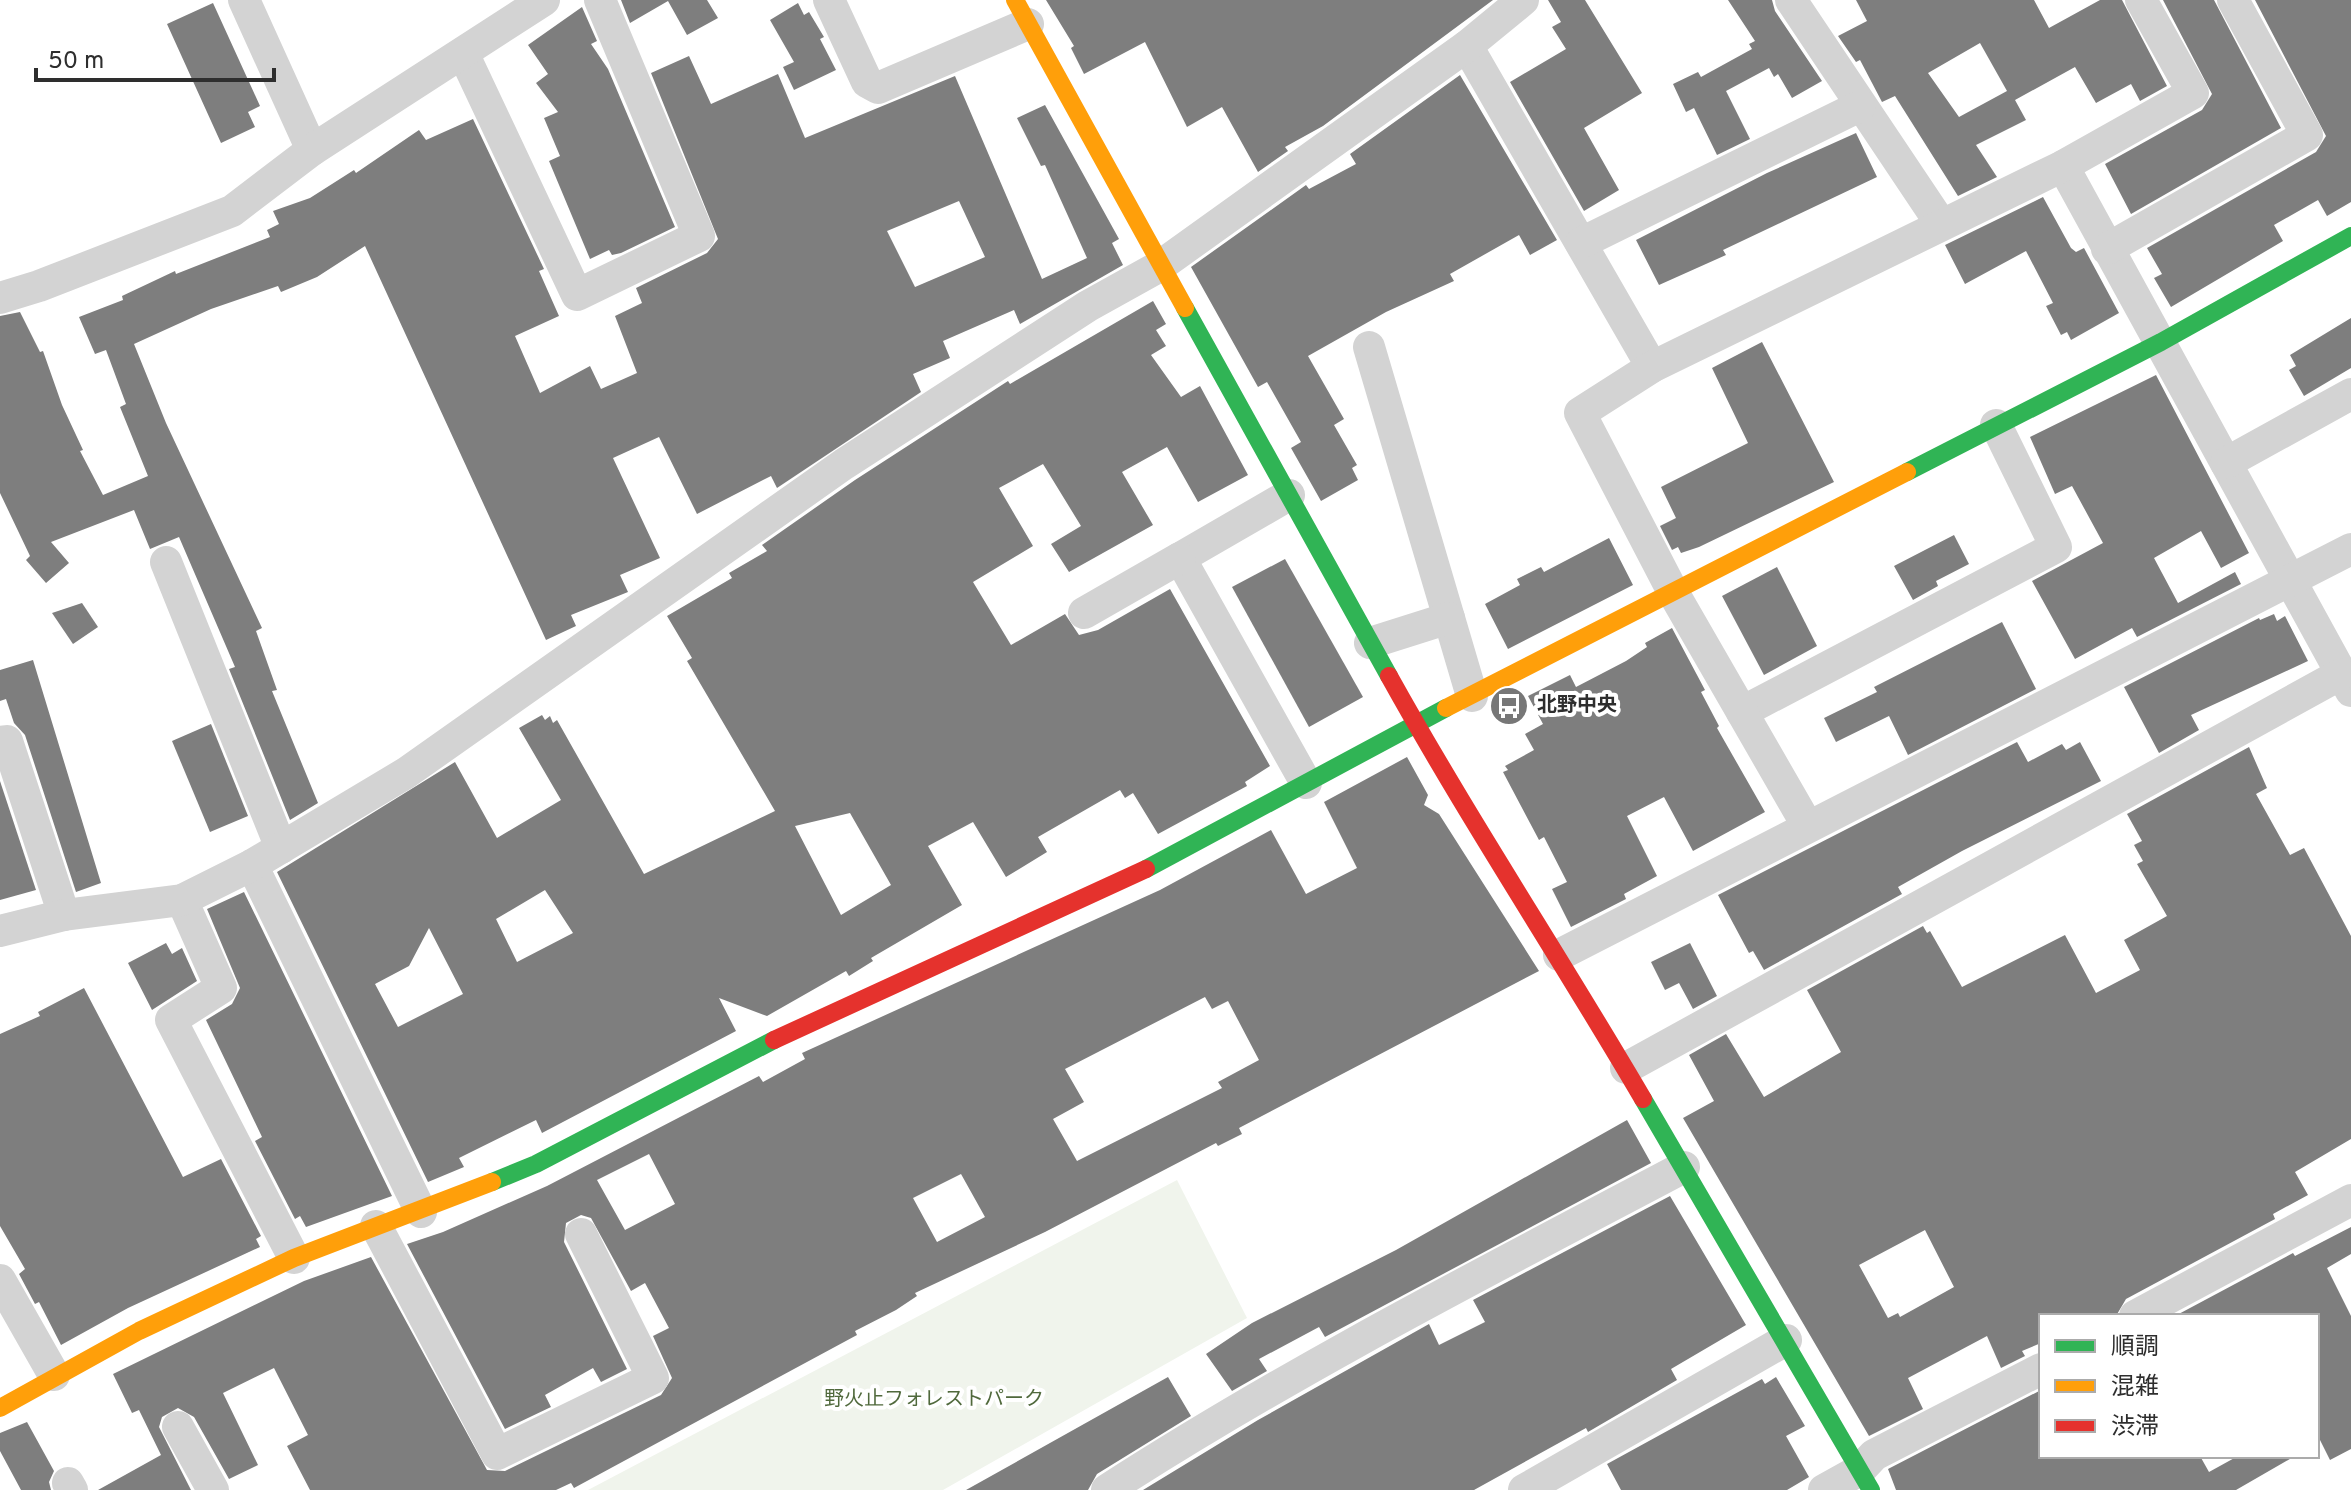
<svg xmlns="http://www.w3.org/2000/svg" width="2351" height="1490" font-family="Overpass,'Noto Sans JP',sans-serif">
<rect width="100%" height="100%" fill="#fff"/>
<path fill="#f0f4ec" d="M1177,1180L1247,1318L943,1490H588Z"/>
<g fill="#7e7e7e" fill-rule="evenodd">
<path d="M621,0H707L718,18L687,35L668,1L630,23Z"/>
<path d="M1046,0H1493L1323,126L1285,147L1288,151L1258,172L1222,107L1187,127L1145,42L1084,74L1071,48L1074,46Z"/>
<path d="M1548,0H1585L1642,93L1584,128L1619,190L1584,211L1510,82L1566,49L1552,27L1561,22Z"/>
<path d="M1728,0H1772L1775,11L1822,81L1792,98L1778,74L1774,77L1769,68L1726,91L1750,139L1717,155L1694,108L1686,112L1673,84L1698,72L1701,77L1752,49L1749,44L1755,41Z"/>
<path d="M1856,0H2034L2049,28L2100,0H2122L2167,86L2140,101L2131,84L2096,103L2075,67L2015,100L2026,120L1976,145L1997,177L1958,196L1895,96L1882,102L1860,60L1856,62L1838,36L1867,21ZM1980,43L2007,91L1959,117L1928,73Z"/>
<path d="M2163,0H2214L2281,128L2131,214L2105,164L2202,110L2212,94Z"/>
<path d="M2255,0H2351V202L2327,216L2318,200L2274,225L2283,241L2171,307L2154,278L2162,274L2147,248L2316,152L2326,136Z"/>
<path d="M213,3L260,106L248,112L255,127L221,143L167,24Z"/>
<path d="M798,3L804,15L809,12L824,37L820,39L836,70L794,90L783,67L794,62L770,20Z"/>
<path d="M582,7L597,41L591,44L608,69L675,227L621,253L612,255L609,250L590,259L549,161L560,156L544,118L558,112L536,83L548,74L528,45Z"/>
<path d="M689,56L711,104L778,74L805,138L955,76L1042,279L1087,258L1045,165L1041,166L1017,118L1045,105L1119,239L1112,243L1123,265L1020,324L1014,310L943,341L950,358L913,374L921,392L777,488L771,476L697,514L659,437L613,458L660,558L620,575L628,592L571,615L576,626L546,640L365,246L317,277L281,292L278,286L211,309L134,344L166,423L262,628L256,631L277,690L272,691L318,803L290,820L229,669L235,667L179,537L150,549L134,510L51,542L69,563L46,583L26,560L30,556L0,493V316L20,312L40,352L43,351L62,405L83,450L80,451L103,495L148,476L120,407L126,404L106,350L95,354L79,317L123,300L122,296L175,271L176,274L270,237L267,230L279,224L273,211L310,198L354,170L356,173L419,130L426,140L473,119L544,269L539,271L559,316L515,336L540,393L590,366L601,389L637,373L615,316L642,303L636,288L707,253L718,239L651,73ZM959,201L985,257L915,287L887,231Z"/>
<path d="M1460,75L1557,240L1530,255L1519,235L1450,274L1454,281L1386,312L1308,356L1344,419L1334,425L1357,465L1352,468L1358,480L1321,501L1291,448L1301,442L1267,382L1258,387L1191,267L1306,185L1309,189L1356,164L1350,154Z"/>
<path d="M1856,133L1877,177L1723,250L1726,255L1659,285L1636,240L1767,173Z"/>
<path d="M2043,197L2071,248L2076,252L2084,248L2119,313L2071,340L2067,332L2061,335L2046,306L2053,303L2026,251L1965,284L1945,245Z"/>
<path d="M1153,301L1166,324L1156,330L1166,346L1151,355L1181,397L1200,386L1248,475L1198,502L1167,447L1122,472L1153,525L1069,572L1051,544L1081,526L1043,464L999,488L1033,546L973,582L1011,645L1065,614L1079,635L1098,630L1170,589L1270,766L1245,782L1247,786L1158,834L1133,793L1125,798L1120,790L1038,837L1047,852L1006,877L973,822L928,846L962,905L871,958L873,961L849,976L846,971L767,1016L719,998L736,1031L542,1133L536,1120L459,1158L464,1167L428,1182L277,872L455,762L497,838L561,800L519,728L542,715L545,720L550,716L553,723L557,720L644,874L775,811L687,661L692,658L667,616L732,578L729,573L767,551L762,545L855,480L1008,381L1010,384ZM850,813L891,885L841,915L795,826ZM545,890L573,933L517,962L496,919ZM429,928L463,994L398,1027L375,984L409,966Z"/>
<path d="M2351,318V368L2304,396L2289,370L2296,366L2290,355Z"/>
<path d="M1762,342L1834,482L1699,547L1681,553L1678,547L1672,550L1660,526L1676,518L1661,487L1748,443L1712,368Z"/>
<path d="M2156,375L2249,553L2221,568L2201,531L2154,558L2178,603L2235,572L2241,584L2137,637L2132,628L2075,659L2032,581L2103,543L2072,486L2055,494L2030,437Z"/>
<path d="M1954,535L1969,564L1936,581L1938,586L1913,600L1894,566Z"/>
<path d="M1609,538L1633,585L1508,649L1485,604L1520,585L1517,579L1541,567L1544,572Z"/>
<path d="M1285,559L1363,697L1309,727L1232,587Z"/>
<path d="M1777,567L1817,646L1764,675L1722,596Z"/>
<path d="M82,603L98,627L73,644L52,613Z"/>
<path d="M2274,614L2277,621L2285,616L2308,661L2191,715L2199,730L2159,753L2124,687L2259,618L2260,620Z"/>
<path d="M2002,622L2036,689L1908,755L1889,716L1836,742L1824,718L1877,692L1874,687Z"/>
<path d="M1672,628L1705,690L1701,692L1719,726L1717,728L1765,812L1693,851L1664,797L1627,816L1657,876L1624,894L1626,899L1571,927L1552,889L1567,882L1544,837L1539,840L1503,772L1508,770L1505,766L1534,750L1525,734L1543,724L1528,696L1570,675L1576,687L1626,661L1647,647L1645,643Z"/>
<path d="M33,660L101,883L76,892L25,735L14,723L6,699L0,701V670Z"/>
<path d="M211,724L248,816L210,832L172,741Z"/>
<path d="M2017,742L2028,762L2062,744L2066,750L2080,742L2101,781L1962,851L1898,887L1902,894L1764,970L1753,951L1749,953L1718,895Z"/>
<path d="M2249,747L2267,788L2256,794L2290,855L2304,848L2351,936V1139L2295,1172L2308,1195L2273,1214L2275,1219L2126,1299L2116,1316H2041V1343L2022,1351L2025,1356L2001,1368L1987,1336L1908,1378L1923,1409L1869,1436L1683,1118L1714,1101L1689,1055L1726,1034L1764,1097L1841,1052L1807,990L1923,926L1927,933L1930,931L1962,987L2065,935L2096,993L2140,970L2124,940L2167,916L2137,864L2143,861L2134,845L2142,841L2127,814ZM1925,1230L1954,1287L1900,1317L1898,1313L1888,1318L1859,1265Z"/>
<path d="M1407,757L1428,795L1424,805L1439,814L1539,971L1239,1128L1242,1134L1218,1146L1216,1143L1045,1232L915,1293L917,1296L896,1310L855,1331L857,1335L574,1488L571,1483L556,1490H310L287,1446L308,1435L274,1368L223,1393L258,1465L229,1479L194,1417L178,1408L162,1417L159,1427L191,1490H98L161,1455L139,1410L132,1413L113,1374L304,1281L371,1257L487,1470L505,1471L661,1395L672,1378L653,1336L669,1328L645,1283L631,1291L591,1218L581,1215L566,1223L564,1242L627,1369L601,1382L593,1368L545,1395L551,1407L505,1429L407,1244L443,1232L547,1186L759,1076L763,1082L805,1059L802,1053L1160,890L1271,830L1306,894L1357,868L1324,802ZM1205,997L1212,1009L1228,1001L1259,1060L1218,1082L1222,1088L1077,1161L1053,1119L1084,1102L1065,1069ZM649,1154L675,1204L625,1230L597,1180ZM961,1174L985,1217L937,1242L913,1198Z"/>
<path d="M0,781L36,890L0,900Z"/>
<path d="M244,892L392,1196L306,1227L300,1216L295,1219L255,1141L262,1137L206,1020L232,1004L240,988L207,909Z"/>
<path d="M166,943L172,954L182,948L197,981L152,1010L128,963Z"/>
<path d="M1690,943L1717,996L1693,1009L1679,983L1665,990L1651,962Z"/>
<path d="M84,988L183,1177L221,1159L261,1236L256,1239L260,1247L128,1308L61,1345L39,1302L35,1304L19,1274L25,1269L0,1226V1034L40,1016L38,1012Z"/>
<path d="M1627,1120L1651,1163L1325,1337L1319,1327L1259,1359L1267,1371L1232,1391L1206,1354L1252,1323L1396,1250Z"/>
<path d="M1670,1196L1746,1325L1671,1369L1677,1380L1588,1432L1586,1428L1474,1490H1143L1258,1420L1429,1324L1439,1345L1485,1322L1473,1300Z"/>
<path d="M2351,1227V1254L2327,1268L2351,1316V1449L2330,1460L2317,1434V1316H2175L2293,1253L2295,1256Z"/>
<path d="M1168,1377L1191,1416L1097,1474L1088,1490H966Z"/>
<path d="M1776,1377L1805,1426L1786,1436L1809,1477L1787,1490H1621L1607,1464L1762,1379L1765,1384Z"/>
<path d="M2041,1390V1456H2200L2209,1472L2238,1456H2295L2236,1490H1896L1888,1469Z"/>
<path d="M27,1422L54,1471L49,1482L51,1490H21L0,1451V1433Z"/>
</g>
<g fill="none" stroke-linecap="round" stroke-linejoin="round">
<g stroke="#d3d3d3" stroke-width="32">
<path d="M244,0L312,150"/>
<path d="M829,0L867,82L878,88L1028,24"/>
<path d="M1791,0L1941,224"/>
<path d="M1467,46L1652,367"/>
<path d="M463,53L577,295L699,236L600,0"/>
<path d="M2063,166L2351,691"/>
<path d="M1581,243L1860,106"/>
<path d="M2107,249L2307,135L2233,0"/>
<path d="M0,298L39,286L232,211L312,150L544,0"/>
<path d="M1369,347L1472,696"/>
<path d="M2226,463L2351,394"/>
<path d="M1289,495L1180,558L1306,783"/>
<path d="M166,562L281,848"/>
<path d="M1084,613L1180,558"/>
<path d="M1370,643L1449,618"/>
<path d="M1742,712L2056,547L1996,425"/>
<path d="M0,742L7,741L64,915"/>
<path d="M1807,825L1674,594L1580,413L1652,367L2063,166L2193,93L2141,0"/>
<path d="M252,865L421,1212"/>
<path d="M182,900L221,988L171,1020L294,1258"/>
<path d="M0,931L64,915L182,900L252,865L406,773L844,464L1088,306L1160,266L1467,46L1523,0"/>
<path d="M1559,955L2351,549"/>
<path d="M1626,1068L2341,674"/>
<path d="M376,1226L497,1454L653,1378L581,1234"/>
<path d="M0,1280L54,1375"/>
<path d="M2135,1316L2351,1200"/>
<path d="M178,1427L213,1490"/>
<path d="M68,1483L72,1490"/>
<path d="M1107,1490C1293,1370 1489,1270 1684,1167"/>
<path d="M1524,1490L1786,1340"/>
<path d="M1824,1490L1860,1470L1874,1455L2041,1369"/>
</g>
<g stroke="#30b455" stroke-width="18">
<path d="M1185,308L1389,676"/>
<path d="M1907,472L2161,342L2351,236"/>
<path d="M1146,869L1446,708"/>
<path d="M1643,1099L1871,1490"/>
<path d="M492,1182L536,1164L774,1040"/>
</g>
<g stroke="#ff9f0a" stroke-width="18">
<path d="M1015,0L1185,308"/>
<path d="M1446,708L1907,472"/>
<path d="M0,1408L139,1331L294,1258L492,1182"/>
</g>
<g stroke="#e5322d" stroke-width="18">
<path d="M1389,676C1469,820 1560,957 1643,1099"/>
<path d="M774,1040L1146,869"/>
</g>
</g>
<defs>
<g id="bus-disc" transform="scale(2)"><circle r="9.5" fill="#777" stroke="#fff"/><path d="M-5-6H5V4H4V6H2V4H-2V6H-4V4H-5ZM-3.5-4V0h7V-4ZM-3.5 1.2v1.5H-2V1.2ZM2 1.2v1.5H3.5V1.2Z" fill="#fff"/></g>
</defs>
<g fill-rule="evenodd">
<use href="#bus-disc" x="1509" y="706"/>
</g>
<g text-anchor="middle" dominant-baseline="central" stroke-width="8" stroke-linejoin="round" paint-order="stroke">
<g font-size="20" font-weight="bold" fill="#2e2e2e" stroke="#fff" text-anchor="start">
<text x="1537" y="706">北野中央</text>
</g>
<g font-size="20" fill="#50693c" stroke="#fff">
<text x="934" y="1400">野火止フォレストパーク</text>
</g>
</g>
<rect x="2039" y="1314" width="280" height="144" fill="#ffffff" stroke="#ababab" stroke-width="2"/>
<rect x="2055" y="1340" width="40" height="12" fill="#30b455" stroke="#ababab" stroke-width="2"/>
<text x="2111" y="1354" font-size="24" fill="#2e2e2e">順調</text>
<rect x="2055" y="1380" width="40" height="12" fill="#ff9f0a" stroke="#ababab" stroke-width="2"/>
<text x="2111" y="1394" font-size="24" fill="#2e2e2e">混雑</text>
<rect x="2055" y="1420" width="40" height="12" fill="#e5322d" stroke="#ababab" stroke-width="2"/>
<text x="2111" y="1434" font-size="24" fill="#2e2e2e">渋滞</text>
<path d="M36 68v12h238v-12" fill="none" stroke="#2e2e2e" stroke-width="4"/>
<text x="48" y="68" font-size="24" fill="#2e2e2e" stroke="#ffffff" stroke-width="6" paint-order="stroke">50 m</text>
</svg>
